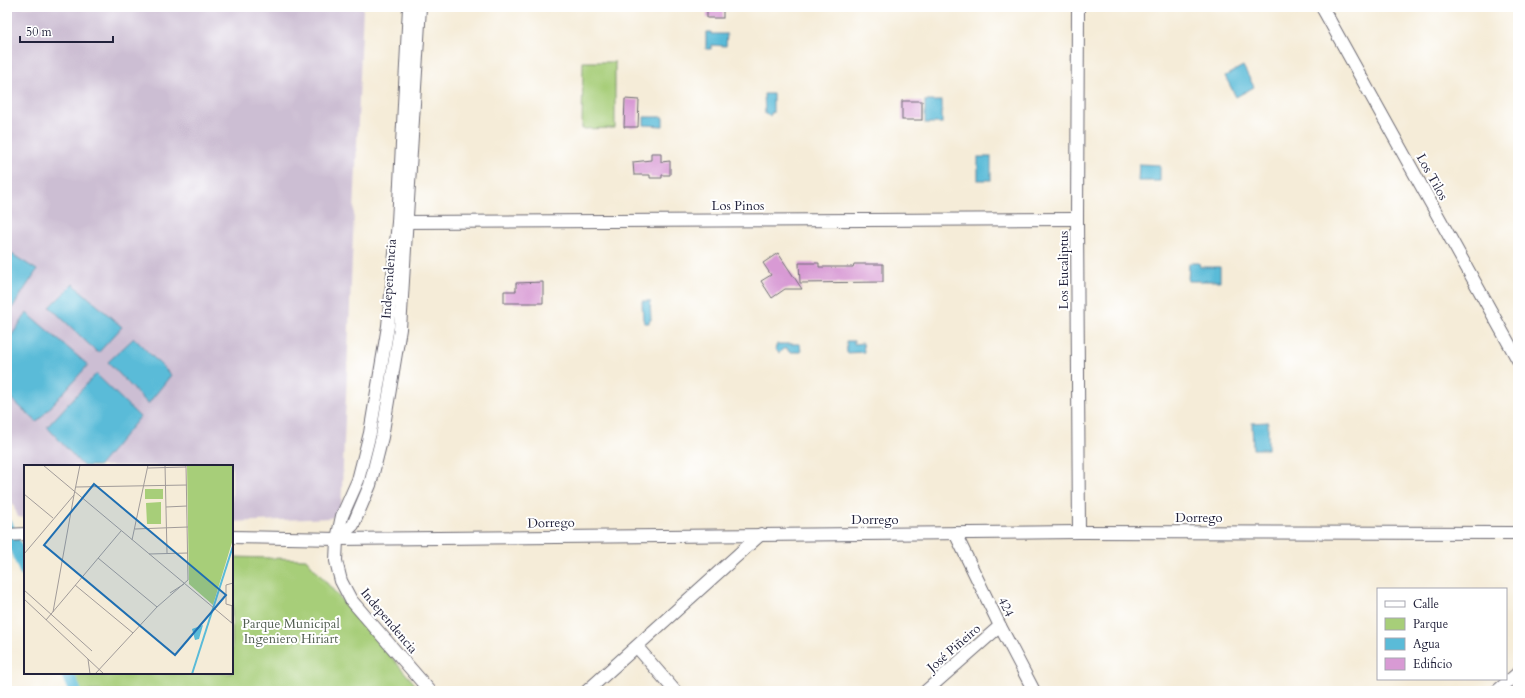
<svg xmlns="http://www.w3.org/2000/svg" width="1525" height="698" font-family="Cardo,serif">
<rect width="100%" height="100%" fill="#fff"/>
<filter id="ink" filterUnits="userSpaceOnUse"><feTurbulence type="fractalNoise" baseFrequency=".025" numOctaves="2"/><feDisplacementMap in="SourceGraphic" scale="8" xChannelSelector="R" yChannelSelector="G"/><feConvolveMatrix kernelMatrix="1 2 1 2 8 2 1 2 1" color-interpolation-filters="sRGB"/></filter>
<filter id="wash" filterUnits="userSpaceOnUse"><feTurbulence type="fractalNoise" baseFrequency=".012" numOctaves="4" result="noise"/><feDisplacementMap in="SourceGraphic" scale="16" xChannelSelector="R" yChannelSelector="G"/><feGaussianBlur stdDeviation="0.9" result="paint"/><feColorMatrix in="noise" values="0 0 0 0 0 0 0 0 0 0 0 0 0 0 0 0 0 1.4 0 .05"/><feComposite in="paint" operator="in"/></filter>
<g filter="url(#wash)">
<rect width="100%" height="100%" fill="#f5ecd8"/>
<path fill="#ccbed3" d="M7,7H363L341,511L331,518L232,522V466H25V518L18,517L7,489Z"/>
<g fill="#a7ce79" stroke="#64785a">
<path d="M583,62H615V128L582,129Z"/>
<path d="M232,557L306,559L421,691H80L73,673H232Z"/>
</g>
<g fill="#5abbd8" stroke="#3e6e8a">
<path d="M706,32H711V34H727L726,46L712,45L711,49H706Z"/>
<path d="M1243,66L1254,87L1236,97L1225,76Z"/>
<path d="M764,94H773V113H771L770,116L765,114Z"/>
<rect x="925" y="101" width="17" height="22"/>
<path d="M644,117H663V126L644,125Z"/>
<rect x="978" y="157" width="13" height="23"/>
<path d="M1139,164L1160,165V181H1138Z"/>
<path d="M7,251L37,270L7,316Z"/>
<path d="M1189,263H1199L1200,267H1220V281H1188Z"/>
<path d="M73,284L122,327L98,353L50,307Z"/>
<path d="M642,301H650L651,320L649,321V323H644V320H643Z"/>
<path d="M27,313L88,365L37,422L7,395V342Z"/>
<path d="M134,338L171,375L148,404L108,362Z"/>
<path d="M846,341H854V344L863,343L864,352L847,353Z"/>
<path d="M777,344H800L801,352H789L787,348L783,349L779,353L775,349Z"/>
<path d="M96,374L140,417L99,466H83L47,427Z"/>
<path d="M1268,422V449H1253L1252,423Z"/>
</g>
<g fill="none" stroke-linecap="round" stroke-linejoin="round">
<g stroke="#5abbd8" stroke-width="13">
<path d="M7,526L25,570"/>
<path d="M67,673L75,691"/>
</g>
</g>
<g id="blocks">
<g fill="#d89ad4">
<rect x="707" y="7" width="16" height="11"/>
<path d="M625,99L639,100L638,127H624Z"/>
<rect x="902" y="101" width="20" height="19"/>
<path d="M651,153H661V162L670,161V175H662V178H650V175H634L633,162L651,160Z"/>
<path d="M778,253L802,289H785L772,298L761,281L771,275L763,263Z"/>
<path d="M799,263H819V267H853L854,264H883V282L800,283Z"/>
<path d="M543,282V303H504V291H516V283Z"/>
</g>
</g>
</g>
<g filter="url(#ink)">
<use href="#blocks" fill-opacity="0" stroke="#6c6972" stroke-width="1"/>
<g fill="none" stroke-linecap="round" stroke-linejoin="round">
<g stroke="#6c6972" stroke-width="14">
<g id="minor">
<path d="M409,7L398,222L388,326L370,433L358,480L342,516L337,539L336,561L341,581L351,600L430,691"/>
<path d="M1078,7L1077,219L1079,532"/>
<path d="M1322,7L1518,360"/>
<path d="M398,222L1077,219"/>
<path d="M955,533L1000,626L1034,691"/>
<path d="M7,535L25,534"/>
<path d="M232,537L337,539L1079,532L1518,533"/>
<path d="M337,539L353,525L370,485L382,437L400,329L420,7"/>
<path d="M637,647L675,691"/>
<path d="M587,691L761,534"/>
<path d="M926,691L1000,626"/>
<path d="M1497,691L1518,673"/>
</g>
</g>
<use href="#minor" stroke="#fff" stroke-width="12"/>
</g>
</g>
<g text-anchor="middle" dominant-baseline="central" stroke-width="4" stroke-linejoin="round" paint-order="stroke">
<g font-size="13" fill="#22223b" stroke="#fff">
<text transform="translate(1432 177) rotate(61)">Los Tilos</text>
<text x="738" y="206">Los Pinos</text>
<text transform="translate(1064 270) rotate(-90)">Los Eucaliptus</text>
<text transform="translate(389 279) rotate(-86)">Independencia</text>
<text x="1199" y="518">Dorrego</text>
<text x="875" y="520">Dorrego</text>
<text transform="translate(551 523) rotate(-1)">Dorrego</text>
<text transform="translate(1006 607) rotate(64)">424</text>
<text transform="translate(389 621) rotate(50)">Independencia</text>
<text transform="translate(954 648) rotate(-41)">José Piñeiro</text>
</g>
<g font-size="13" fill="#515e51" stroke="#fff">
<text x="291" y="624">Parque Municipal<tspan x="291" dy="15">Ingeniero Hiriart</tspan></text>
</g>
</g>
<g transform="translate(24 465)">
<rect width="209" height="209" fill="#f5ecd8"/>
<path d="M163,0H209V74L189,140L165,119ZM121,24H139V34H121ZM137,37V59H123L122,38Z" fill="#a7ce79"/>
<path d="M179,160L175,174L171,175L168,164Z" fill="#5abbd8"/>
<path fill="none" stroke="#5abbd8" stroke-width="2" d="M168,209L209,81"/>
<path fill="none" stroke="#a19b99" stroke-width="1" d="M19,0L209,159M141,0L143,88M124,3L162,2M52,22L163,20M0,29L29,53M142,42L163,41M111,64L164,62M108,75L124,0M0,89L50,30L56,0M125,89L164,88M74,93L133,142M209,118L202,120V139L209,141M51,120L109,168M0,125L68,186M146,128L160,119M0,134L80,209M29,147L50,30M22,155L97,66M208,158V141M64,194L66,209M71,209L133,142L164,115L162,0"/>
<path fill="#1f6fb2" fill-opacity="0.15" stroke="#1f6fb2" stroke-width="2" d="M70,19L202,130L151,190L20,80Z"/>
<rect width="209" height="209" fill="none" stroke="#22223b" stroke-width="2"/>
</g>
<rect width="1525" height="698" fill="none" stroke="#fff" stroke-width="24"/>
<rect x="1377" y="588" width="130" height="92" fill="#ffffff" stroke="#a7a7b1"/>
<rect x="1385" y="601" width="20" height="6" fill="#ffffff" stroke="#a7a7b1"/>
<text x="1413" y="608" font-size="12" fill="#22223b">Calle</text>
<rect x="1385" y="618" width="20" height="12" fill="#a7ce79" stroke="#a7a7b1"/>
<text x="1413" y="628" font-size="12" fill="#22223b">Parque</text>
<rect x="1385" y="638" width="20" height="12" fill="#5abbd8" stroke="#a7a7b1"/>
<text x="1413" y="648" font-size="12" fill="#22223b">Agua</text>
<rect x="1385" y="658" width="20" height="12" fill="#d89ad4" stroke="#a7a7b1"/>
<text x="1413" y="668" font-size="12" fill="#22223b">Edificio</text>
<path d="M20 36v6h93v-6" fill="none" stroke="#22223b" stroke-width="2"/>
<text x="26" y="36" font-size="12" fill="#22223b" stroke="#ffffff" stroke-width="3" paint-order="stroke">50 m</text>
</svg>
